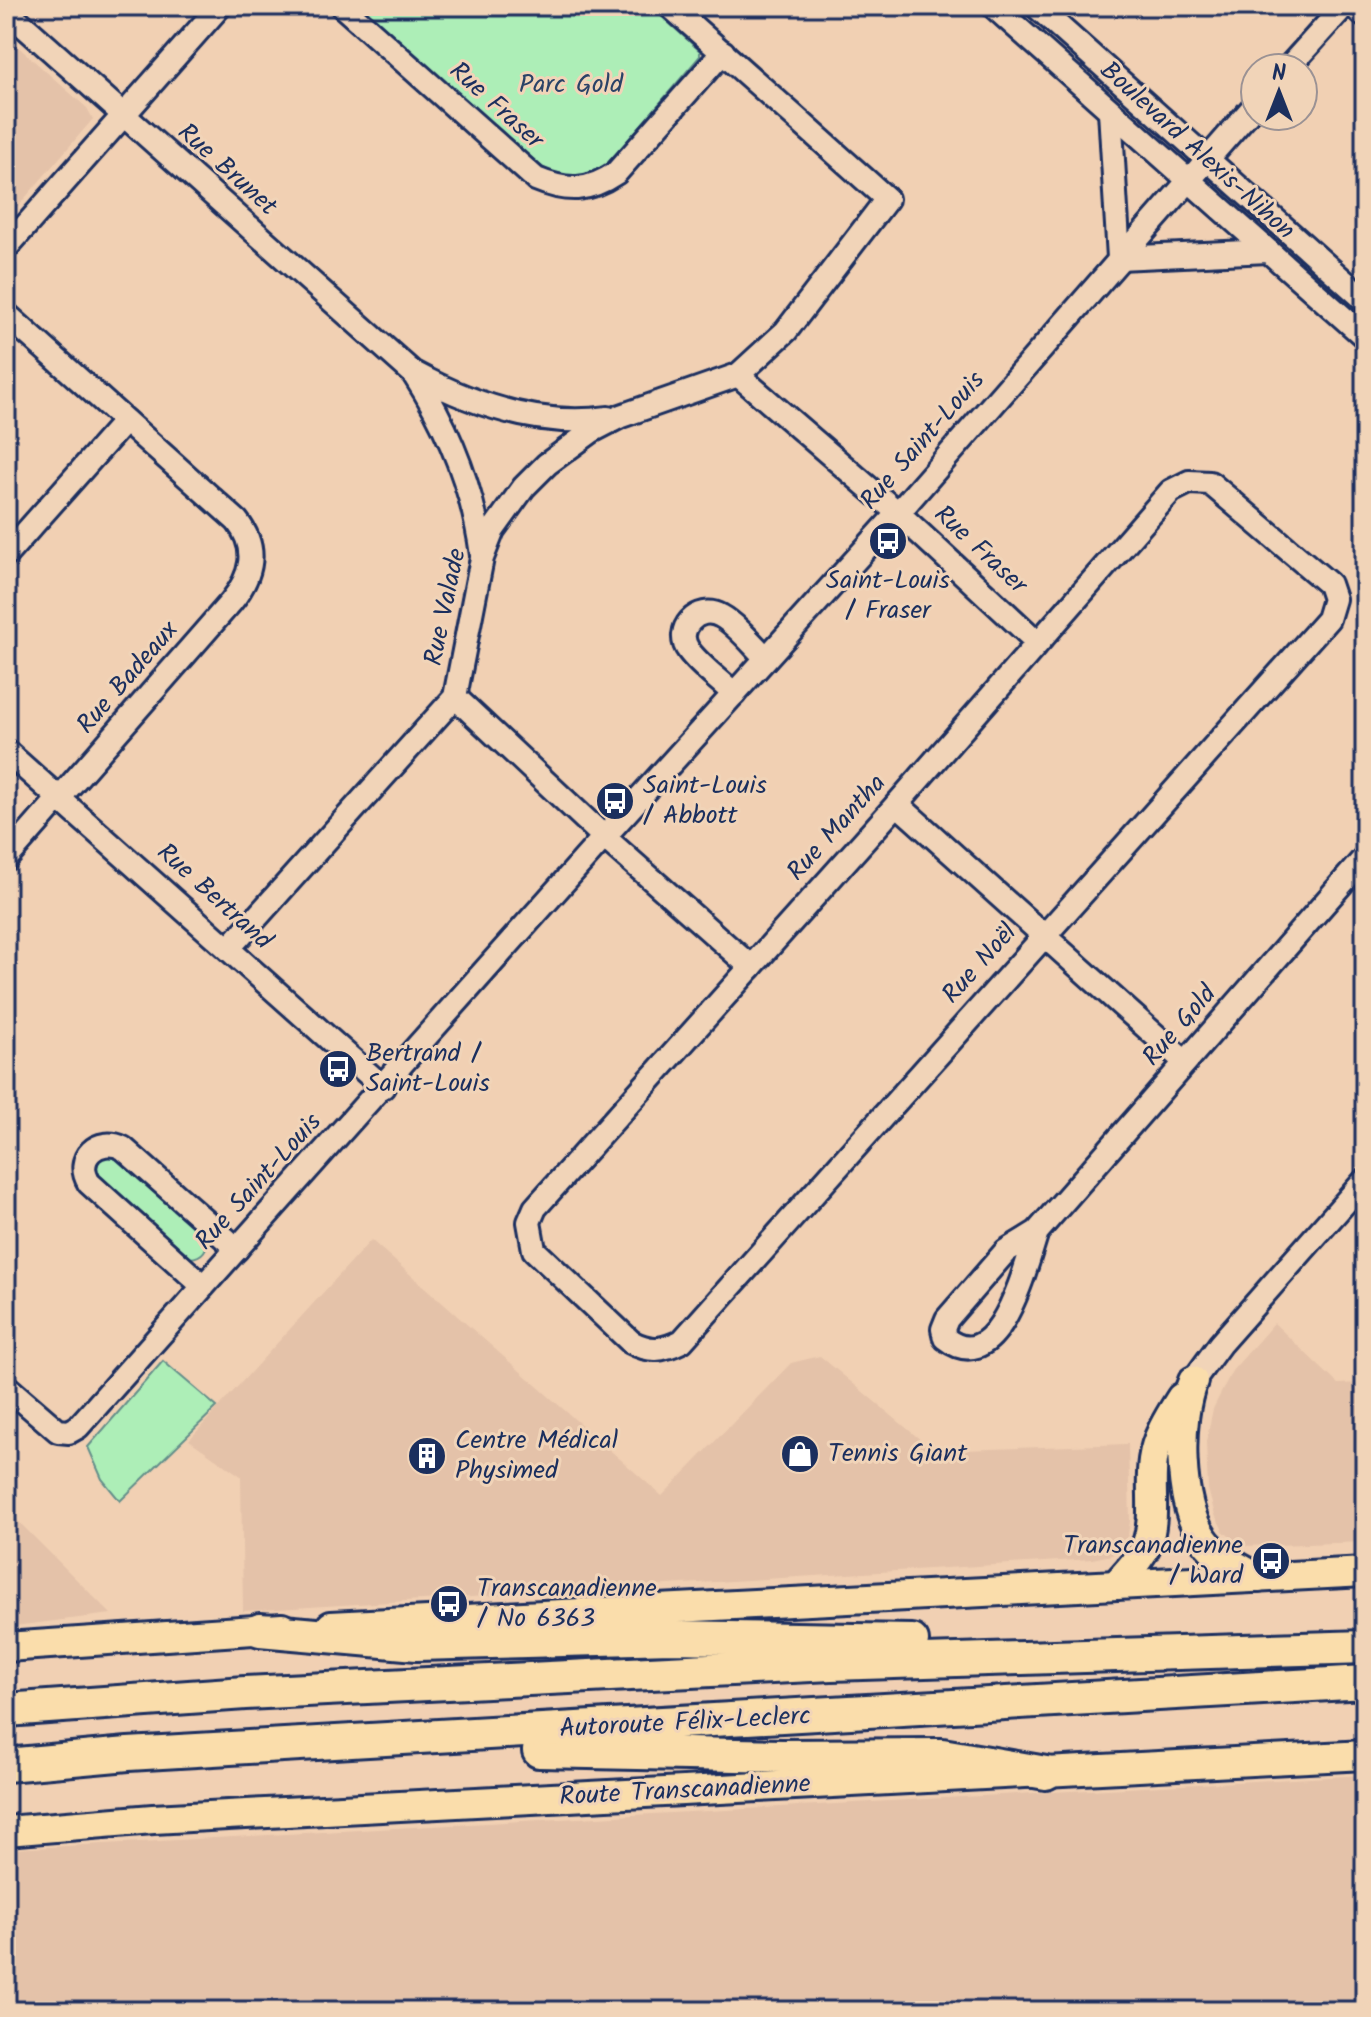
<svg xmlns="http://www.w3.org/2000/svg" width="1371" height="2017" font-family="Kalam,sans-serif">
<rect width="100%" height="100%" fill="#f1d0b3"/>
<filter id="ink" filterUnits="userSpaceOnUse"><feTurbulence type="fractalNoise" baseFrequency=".0125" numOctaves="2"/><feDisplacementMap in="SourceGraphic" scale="16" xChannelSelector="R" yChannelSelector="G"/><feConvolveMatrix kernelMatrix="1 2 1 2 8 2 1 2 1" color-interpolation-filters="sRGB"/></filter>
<g filter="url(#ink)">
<g fill="#e4c2a9">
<path d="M6,36L87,108L93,119L6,220Z"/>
<path d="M371,1240L662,1496L791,1363L820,1356L934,1451L1128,1444L1130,1521L1128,1535L1120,1547L1112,1555L1092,1559L243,1611L241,1476L189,1440Z"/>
<path d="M1274,1323L1338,1384L1365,1383V1542L1242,1546L1224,1532L1215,1515L1208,1489L1206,1442L1213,1409L1232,1371Z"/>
<path d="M6,1509L111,1614L6,1627Z"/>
<path d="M1365,1775V2011H6V1852L12,1849Z"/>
</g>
<g fill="#adeeb7" stroke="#648e8a" stroke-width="2">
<path d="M359,6H650L700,51V56L607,165C584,179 565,181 542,167Z"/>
<path d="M105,1155H115L206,1236C209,1249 203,1257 190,1258L183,1254L96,1175C95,1165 98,1161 105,1155Z"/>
<path d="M163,1361L217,1407L120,1501L102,1479L88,1447Z"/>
</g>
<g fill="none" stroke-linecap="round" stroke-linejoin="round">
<g stroke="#1b2f5e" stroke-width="28">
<g id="minor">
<path d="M342,6L536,179C567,192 588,192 616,173L723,52"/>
<path d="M993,6L1365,337"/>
<path d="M1036,6L1365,300"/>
<path d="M1353,6L1365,16"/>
<path d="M6,10L412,372C471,404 540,428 608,418"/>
<path d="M1288,68L1344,6"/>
<path d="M1110,111L1119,258"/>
<path d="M6,248L220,6"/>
<path d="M1119,258L1268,251"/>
<path d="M6,314L237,521C259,549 252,576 231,602L6,859"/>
<path d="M738,375L898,513L1037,642"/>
<path d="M415,376C451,432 473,489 482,555"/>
<path d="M1189,482L1210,483L1329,584L1334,599L1328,619L682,1341C662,1351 650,1352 631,1342L534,1250L529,1222L535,1208L897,804L1171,491Z"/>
<path d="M6,555L125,421"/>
<path d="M734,694C720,680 701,667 689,651C673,630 698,603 721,616C736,624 754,646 766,658"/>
<path d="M455,697L604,837L751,967"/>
<path d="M6,751L383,1087"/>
<path d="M897,804L1185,1062"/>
<path d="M229,948L455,697L482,558L493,530L524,487L547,464L592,431L621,416L738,375L786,331L887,199L670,6"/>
<path d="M1037,1232C1025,1267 999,1381 945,1338L943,1329L947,1319L1006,1251L1037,1232L1365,857"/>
<path d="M203,1286L89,1183C74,1158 98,1136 123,1148L237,1249"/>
<path d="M1193,1381L1220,1344L1365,1180"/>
<path d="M6,1386L58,1431L69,1432L78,1427L604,837L898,513L1255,105"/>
</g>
</g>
<g stroke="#1b2f5e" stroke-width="34">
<g id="major">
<path d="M1193,1381C1177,1418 1178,1505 1203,1538C1216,1557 1238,1567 1258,1578"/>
<path d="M1116,1585C1126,1573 1139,1561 1146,1546C1157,1518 1149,1489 1153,1460C1156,1437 1169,1417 1181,1398"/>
<path d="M331,1626L1365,1572"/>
<path d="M6,1647L282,1628"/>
<path d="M6,1831L153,1819L1365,1755"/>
</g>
</g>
<g stroke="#1b2f5e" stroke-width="38">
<g id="highway">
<path d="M260,1630L417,1644L671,1637L912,1641"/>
<path d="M6,1710L245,1693L831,1664L1365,1647"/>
<path d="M539,1751L782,1756L942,1755L1046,1773"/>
<path d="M6,1765L128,1754L1365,1682"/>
</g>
</g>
<use href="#minor" stroke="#f1d4b8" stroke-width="22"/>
<use href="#major" stroke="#faddab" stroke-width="28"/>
<use href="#highway" stroke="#faddab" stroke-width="32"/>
</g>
</g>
<defs>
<g id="bus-disc" transform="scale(2)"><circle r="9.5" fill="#1b2f5e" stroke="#f1d4b8"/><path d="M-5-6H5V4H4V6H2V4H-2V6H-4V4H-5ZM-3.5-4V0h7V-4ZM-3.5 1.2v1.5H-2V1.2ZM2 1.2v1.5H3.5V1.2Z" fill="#fff"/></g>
<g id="shop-disc" transform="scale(2)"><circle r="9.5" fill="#1b2f5e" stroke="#f1d4b8"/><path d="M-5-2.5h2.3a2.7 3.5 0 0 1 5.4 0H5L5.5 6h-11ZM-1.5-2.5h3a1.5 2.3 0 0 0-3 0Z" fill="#fff"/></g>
<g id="building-disc" transform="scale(2)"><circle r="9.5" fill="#1b2f5e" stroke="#f1d4b8"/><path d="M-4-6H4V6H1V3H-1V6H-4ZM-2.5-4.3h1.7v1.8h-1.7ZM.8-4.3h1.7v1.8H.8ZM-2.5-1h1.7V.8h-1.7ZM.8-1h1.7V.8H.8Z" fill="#fff"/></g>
</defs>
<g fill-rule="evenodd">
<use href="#bus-disc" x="888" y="541"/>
<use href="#bus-disc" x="615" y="801"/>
<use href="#bus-disc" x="338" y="1069"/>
<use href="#shop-disc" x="800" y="1454"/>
<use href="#building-disc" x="427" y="1456"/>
<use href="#bus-disc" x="1271" y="1561"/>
<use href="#bus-disc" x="449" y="1604"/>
</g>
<g text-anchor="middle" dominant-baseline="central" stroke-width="6" stroke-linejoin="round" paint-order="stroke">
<g font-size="26" fill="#2a4267" stroke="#f1d4b8">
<text x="571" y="85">Parc Gold</text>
</g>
<g font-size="26" fill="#1b2f5e" stroke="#f1d4b8">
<text transform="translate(496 106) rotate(42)">Rue Fraser</text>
<text transform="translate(1197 151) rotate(42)">Boulevard Alexis-Nihon</text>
<text transform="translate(227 170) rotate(42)">Rue Brunet</text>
<text transform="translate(923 441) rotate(-49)">Rue Saint-Louis</text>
<text transform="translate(980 550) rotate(43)">Rue Fraser</text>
<text transform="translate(446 607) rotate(-78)">Rue Valade</text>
<text transform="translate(128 678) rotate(-49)">Rue Badeaux</text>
<text transform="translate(837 828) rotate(-48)">Rue Mantha</text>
<text transform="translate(214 897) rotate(42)">Rue Bertrand</text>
<text transform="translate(980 964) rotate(-48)">Rue Noël</text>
<text transform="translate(1180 1026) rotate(-49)">Rue Gold</text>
<text transform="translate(259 1182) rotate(-48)">Rue Saint-Louis</text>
<text transform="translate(685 1723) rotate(-3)">Autoroute Félix-Leclerc</text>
<text transform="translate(685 1791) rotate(-3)">Route Transcanadienne</text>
</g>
<g font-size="26" fill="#1b2f5e" stroke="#f1d4b8" text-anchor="start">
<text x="888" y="581" text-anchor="middle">Saint-Louis<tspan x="888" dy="30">/ Fraser</tspan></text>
<text x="643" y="786">Saint-Louis<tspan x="643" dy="30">/ Abbott</tspan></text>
<text x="366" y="1054">Bertrand /<tspan x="366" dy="30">Saint-Louis</tspan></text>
<text x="455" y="1441">Centre Médical<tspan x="455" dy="30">Physimed</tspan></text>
<text x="828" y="1454">Tennis Giant</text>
<text x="1243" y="1546" text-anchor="end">Transcanadienne<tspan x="1243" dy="30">/ Ward</tspan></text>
<text x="477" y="1589">Transcanadienne<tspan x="477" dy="30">/ No 6363</tspan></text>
</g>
</g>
<rect width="1371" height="2017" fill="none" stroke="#f1d4b8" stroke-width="32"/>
<rect x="16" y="16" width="1339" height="1985" fill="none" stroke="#1b2f5e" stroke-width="3" filter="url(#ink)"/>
<g transform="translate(1279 92)"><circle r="38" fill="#f1d4b8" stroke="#9b9294" stroke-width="2"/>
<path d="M0-6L14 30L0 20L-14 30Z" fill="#1b2f5e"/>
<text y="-12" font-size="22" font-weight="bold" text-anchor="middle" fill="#1b2f5e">N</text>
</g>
</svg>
